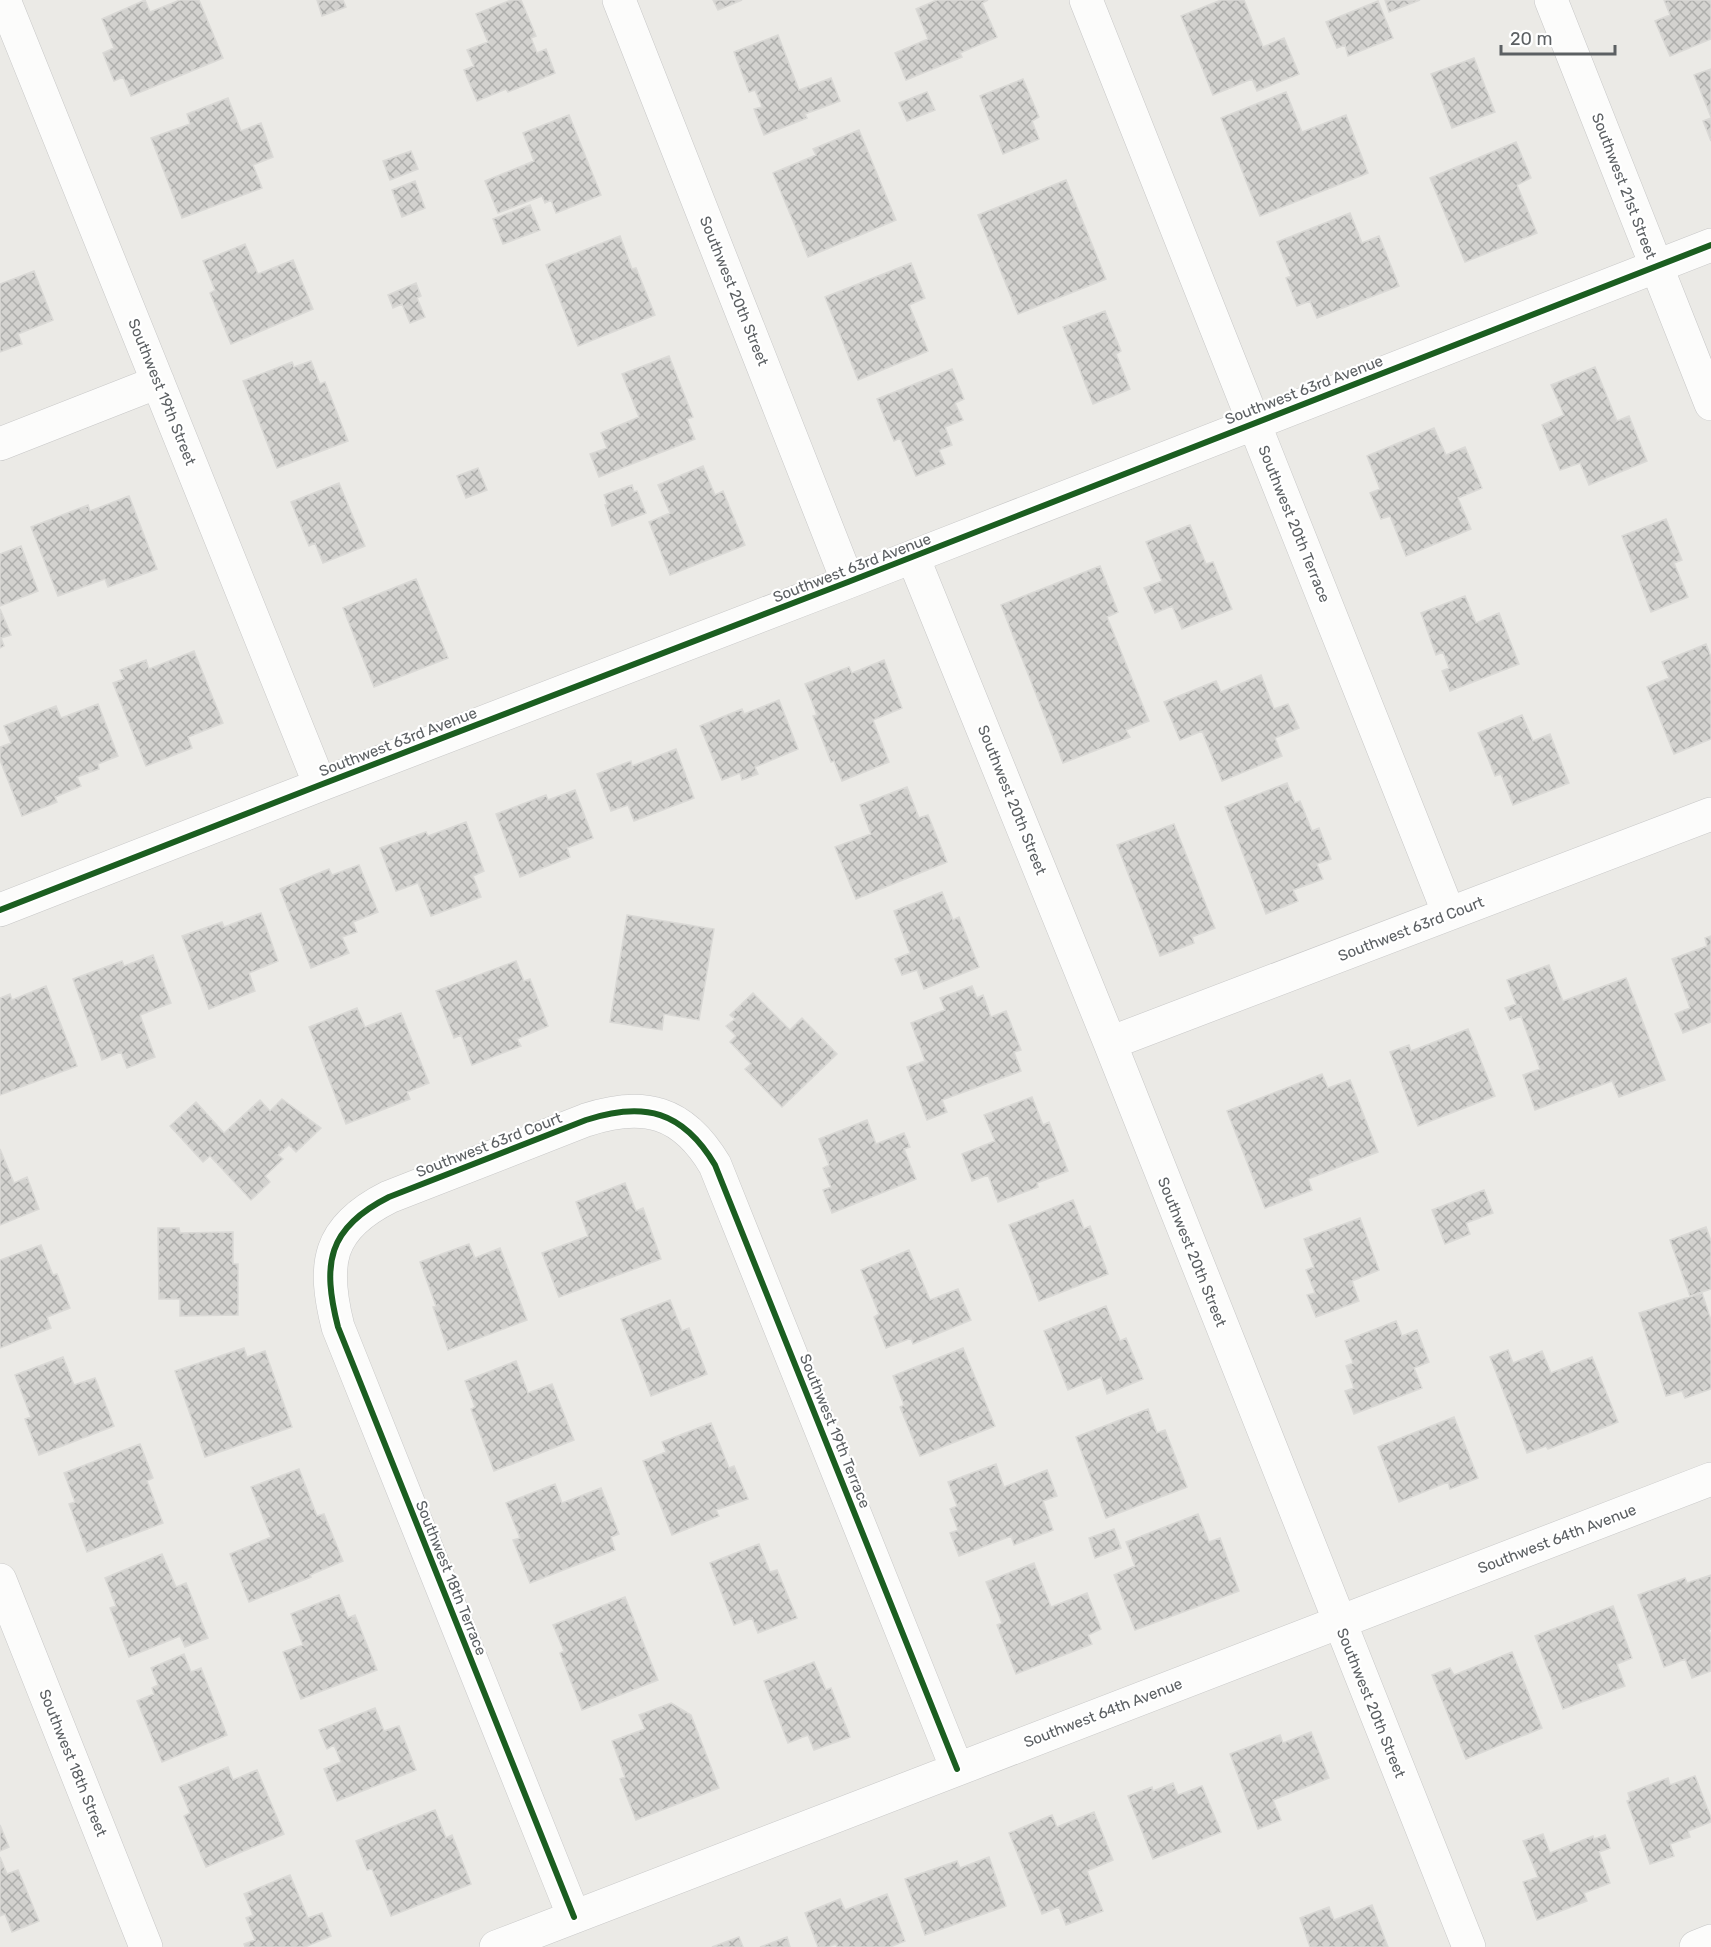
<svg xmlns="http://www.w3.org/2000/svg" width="1711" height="1947" viewBox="0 0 1711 1947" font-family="Rubik,sans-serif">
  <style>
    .building { fill: url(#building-cross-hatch); stroke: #dad9d6; stroke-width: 1.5 }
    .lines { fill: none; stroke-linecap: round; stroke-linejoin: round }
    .street-casing { stroke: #c7c7c7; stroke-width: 34 }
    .street { stroke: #fcfcfb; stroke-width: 33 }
    .cycleway-casing { stroke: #fff; stroke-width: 10 }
    .cycleway { stroke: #1b5e20; stroke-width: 6 }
    .labels { text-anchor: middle; stroke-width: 4.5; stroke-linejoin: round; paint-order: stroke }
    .street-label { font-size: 15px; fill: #5c6063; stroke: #fff }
  </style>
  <defs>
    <pattern id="building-cross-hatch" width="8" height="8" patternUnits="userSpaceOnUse" patternTransform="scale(1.5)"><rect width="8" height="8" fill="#d3d2cf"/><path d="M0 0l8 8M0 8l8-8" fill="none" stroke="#aeaeac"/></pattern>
  </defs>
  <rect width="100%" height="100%" fill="#ebeae6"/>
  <path class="building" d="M145,0l5,12 30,-12h19l24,58 -92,38 -8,-19 -9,4 -11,-28 11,-5 -12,-29z
    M317,0h26l3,7 -24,9z
    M511,0h10l15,36 -5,2 6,15 9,-4 9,24 -47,19 -2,-3 -29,12 -13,-31 10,-4 -7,-16 21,-8 -12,-28z
    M713,0h29l-24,10z
    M937,0h51l-6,3 15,34 -37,16 2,4 -56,23 -11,-27 33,-14 -12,-30z
    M1221,0h23l19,47 21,-9 15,36 -42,17 -5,-12 -39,16 -32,-79z
    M1385,0h35l-31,12z
    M1664,0h47v39l-41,17 -15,-35 15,-6z
    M1378,1l15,37 -45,18 -3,-11 -8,3 -11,-26z
    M778,35l21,55 32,-12 9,23 -35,13 2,4 -43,17 -10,-26 8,-2 -7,-17 -6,2 -15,-40z
    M1474,58l21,54 -43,16 -21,-54z
    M1711,69v48l-17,-42z
    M1023,79l16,38 -7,4 7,18 -36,15 -23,-58z
    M927,92l8,18 -28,11 -8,-18z
    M1286,92l16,40 44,-17 22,58 -108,43 -39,-98z
    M228,98l13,33 20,-8 12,34 -20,8 9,23 -80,30 -31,-80 39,-14 -3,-10z
    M569,115l32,80 -45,18 -5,-13 -6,3 -3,-7 -44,17 -13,-32 49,-20 -11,-28z
    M1711,118v23l-8,-20z
    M859,130l37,90 -88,37 -35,-84 43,-18 -3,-6z
    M1516,142l15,36 -14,7 20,48 -72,29 -35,-84z
    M411,151l7,18 -28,11 -7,-19z
    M1066,180l40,99 -88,35 -40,-99z
    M415,181l10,27 -23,9 -10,-27z
    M530,205l10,25 -37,14 -10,-25z
    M1350,213l12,30 17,-7 20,50 -82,32 -7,-17 -13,5 -11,-28 5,-2 -14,-34z
    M620,236l12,33 4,-1 19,47 -77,31 -32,-81z
    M245,244l13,30 35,-14 20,49 -82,35 -21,-51 5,-3 -12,-29z
    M911,263l14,35 -16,7 19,46 -70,29 -33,-83z
    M34,271l19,49 -35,14 4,10 -22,8v-68z
    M416,283l5,13 -4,2 8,19 -15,6 -8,-19 -9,4 -5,-13z
    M1105,311l16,40 -5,3 14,35 -37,15 -30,-77z
    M669,356l24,61 -6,2 8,20 -96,38 -9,-23 17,-6 -6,-15 38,-16 -17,-43z
    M311,361l9,23 5,-2 23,59 -71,27 -34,-87 49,-19 2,5z
    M1595,367l22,54 12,-5 18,45 -58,24 -9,-22 -20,7 -18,-45 22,-10 -13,-30z
    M952,369l12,30 -9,4 8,17 -18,7 7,18 -13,5 6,14 -29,12 -16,-38 -6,3 -17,-42z
    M1434,428l12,27 19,-8 17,41 -24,10 13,31 -65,27 -16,-40 -9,3 -11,-26 10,-4 -13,-33z
    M703,466l12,29 8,-4 22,54 -75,30 -21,-53 21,-9 -12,-28z
    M478,468l9,22 -21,8 -9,-22z
    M339,483l26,63 -42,17 -8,-20 -6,3 -18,-44z
    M632,485l2,7 3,-1 9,22 -34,13 -7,-21 2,-1 -3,-9z
    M129,496l28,73 -49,18 -3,-8 -47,17 -27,-69 57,-22 2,6z
    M1666,519l16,41 -8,3 14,34 -37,15 -29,-76z
    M1190,525l16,39 7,-2 19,47 -50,20 -10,-23 -17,7 -11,-25 18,-7 -16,-39z
    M21,546l17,45 -38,15v-52z
    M1100,566l18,46 -11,5 42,104 -23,9 4,7 -67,26 -62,-158z
    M416,579l32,79 -74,29 -31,-79z
    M1465,596l11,27 23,-10 20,51 -69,27 -8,-20 7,-3 -6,-16 -7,3 -15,-42z
    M0,609l11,26 -10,3 3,8 -4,2z
    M1706,644l5,13v82l-37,15 -27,-67 22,-9 -7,-16z
    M194,651l29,72 -35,14 4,11 -46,18 -33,-83 11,-4 -4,-9 26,-10 3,9z
    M884,660l18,48 -29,12 16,42 -47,19 -8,-20 -3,1 -18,-46 4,-1 -12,-31 44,-17 3,6z
    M1261,675l13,34 14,-5 11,24 -24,10 7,18 -60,25 -20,-50 -22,9 -16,-38 52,-21 5,11z
    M779,700l19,49 -43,18 3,7 -16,6 -2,-7 -18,7 -22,-54 42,-17 2,5z
    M98,704l20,52 -20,8 1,5 -22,8 4,9 -26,11 2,5 -35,14 -22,-56v-13l11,-4 -7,-17 52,-20 5,12z
    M1522,715l11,26 17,-7 19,49 -56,22 -12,-31 -6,2 -17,-43z
    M676,749l18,49 -60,23 -6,-16 -17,6 -14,-37 34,-13 1,5z
    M1287,783l8,20 5,-2 12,30 7,-3 12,31 -14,5 6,15 -30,11 5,11 -32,13 -41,-107z
    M907,787l12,31 9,-3 19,47 -91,37 -21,-52 36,-13 -11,-29z
    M575,790l18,48 -26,10 3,9 -50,20 -24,-63 50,-19 2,5z
    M466,822l18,49 -11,5 8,21 -50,19 -13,-33 -22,8 -16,-43 46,-16 2,4z
    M1174,824l41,104 -23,9 2,6 -34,13 -43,-111z
    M359,865l19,47 -25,10 4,10 -15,5 7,16 -38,15 -31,-79 49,-20 3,6z
    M942,892l11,28 6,-3 20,50 -55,22 -7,-19 -15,5 -7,-16 15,-6 -16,-42z
    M261,913l17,48 -29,12 6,18 -46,18 -27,-73 40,-14 2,5z
    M627,915l87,14 -15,91 -35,-6 -2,16 -52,-8z
    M1711,936v86l-28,11 -8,-19 15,-6 -18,-49 35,-13 -2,-8z
    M153,955l18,48 -31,12 15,42 -28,11 -6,-16 -19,8 -29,-81 49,-18 2,5z
    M516,961l8,20 6,-2 18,47 -31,13 4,7 -49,19 -11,-30 -7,3 -18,-47z
    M1549,965l14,36 63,-23 39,102 -46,17 -7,-16 -77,29 -12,-35 17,-6 -19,-53 -11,4 -5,-12 11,-4 -9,-24z
    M46,986l31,80 -77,29v-97l10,-4 2,6z
    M972,986l5,12 6,-3 8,22 15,-6 15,39 -7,2 7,19 -79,29 5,12 -20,8 -20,-53 18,-6 -14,-38 34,-13 -5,-12z
    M753,993l37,37 12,-12 35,36 -55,53 -37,-38 6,-5 -21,-22 6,-6 -10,-10 9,-7 -5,-4z
    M357,1008l8,19 36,-14 28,70 -22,9 3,7 -64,25 -37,-97z
    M1468,1029l27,67 -77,30 -28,-74 19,-7 2,6z
    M1322,1074l6,14 22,-8 28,72 -70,27 4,11 -47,18 -38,-97z
    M1032,1097l11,28 6,-3 19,49 -31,12 1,4 -40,15 -10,-27 -16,6 -10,-27 33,-13 -11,-26z
    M282,1099l39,29 -25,24 -7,-7 -11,10 5,4 -18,17 5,6 -19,18 -41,-44 -7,6 -33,-36 26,-24 28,31 36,-33 10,11z
    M867,1120l9,24 28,-11 6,14 -6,2 12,30 -84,34 -9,-23 8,-3 -8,-19 6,-3 -10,-26z
    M0,1149l14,34 13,-6 12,32 -39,16z
    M625,1183l11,28 7,-3 18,51 -102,38 -17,-44 46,-17 -12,-34z
    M1484,1190l9,23 -27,10 4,11 -25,10 -13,-34z
    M1073,1200l11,29 6,-3 18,48 -69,27 -30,-76z
    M1360,1218l19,52 -27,11 7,20 -43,16 -9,-22 8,-2 -9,-23 8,-3 -10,-28z
    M1706,1227l5,14v48l-21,7 -20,-56z
    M158,1228h21l1,5 53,-1v32h5v51l-58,1v-17h-21z
    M469,1244l6,14 25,-10 27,72 -79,30 -15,-43 3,-1 -16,-44z
    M41,1245l12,30 4,-1 13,34 -23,9 4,11 -51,20v-88z
    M909,1250l21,50 28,-11 13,31 -58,24 -2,-6 -25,10 -12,-31 5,-3 -18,-44z
    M1702,1293l9,27v69l-26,9 -3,-7 -16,5 -27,-83z
    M670,1300l12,31 7,-3 18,46 -56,22 -30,-77z
    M1106,1306l14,35 6,-3 17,41 -36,15 -6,-17 -33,13 -24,-59z
    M1396,1321l6,15 15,-6 12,32 -15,6 8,20 -68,26 -9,-23 9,-3 -8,-22 7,-3 -8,-22z
    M244,1348l3,9 18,-6 27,76 -87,30 -30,-86z
    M963,1348l32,78 -75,30 -20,-49 4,-2 -11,-29z
    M1508,1350l5,13 29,-12 9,22 41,-16 26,65 -70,27 -2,-3 -19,7 -37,-96z
    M63,1357l11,28 21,-7 19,48 -75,29 -14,-36 6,-2 -16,-42z
    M516,1361l12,32 24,-9 22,56 -80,31 -23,-62 4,-2 -10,-26z
    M1148,1409l9,24 8,-3 22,57 -81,31 -30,-81z
    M1454,1417l24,61 -28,11 -2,-7 -49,20 -21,-55z
    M711,1423l18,45 5,-2 14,33 -32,11 3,6 -47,19 -29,-74 23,-9 -4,-10z
    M140,1444l13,34 -6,3 16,42 -76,29 -18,-48 6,-2 -11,-29z
    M996,1464l8,23 43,-17 10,26 -14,5 10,29 -39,15 -3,-9 -52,20 -9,-23 8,-3 -8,-21 7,-3 -9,-24z
    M299,1469l18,47 7,-2 19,47 -33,14 1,2 -62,25 -19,-48 41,-17 -20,-50z
    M555,1484l7,19 39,-15 18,46 -8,3 4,13 -85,33 -17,-43 7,-2 -14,-35z
    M1198,1514l11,28 11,-4 19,53 -104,39 -21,-55 21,-9 -9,-24z
    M1114,1529l7,19 -26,10 -6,-20z
    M759,1544l11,28 7,-2 20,48 -39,15 -6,-15 -18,7 -24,-62z
    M162,1554l14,33 10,-4 22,55 -23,9 -5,-11 -51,21 -19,-49 6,-2 -11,-28z
    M1034,1563l17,44 36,-14 14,36 -13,6 4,9 -76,30 -19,-49 5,-2 -16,-41z
    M1711,1575v54l-2,1 2,5v36l-19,7 -7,-19 -21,8 -26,-72 47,-17 2,5z
    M339,1595l9,23 7,-3 22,55 -76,29 -18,-47 20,-7 -12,-31z
    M625,1597l33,83 -76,30 -22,-57 4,-2 -11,-26z
    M1613,1606l19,52 -15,6 8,22 -62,23 -28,-73z
    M1512,1652l30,76 -76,31 -34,-84 18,-7 4,7z
    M184,1654l7,18 10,-4 26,67 -65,27 -25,-61 17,-7 -2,-6 6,-3 -7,-17z
    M814,1662l12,28 5,-2 19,49 -36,13 -6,-15 -20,8 -24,-62z
    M671,1703l20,12 28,73 -83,32 -16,-41 5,-2 -13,-36 33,-12 -6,-14z
    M375,1708l9,23 15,-5 17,44 -79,31 -13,-32 17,-7 -7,-17 -7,4 -8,-19z
    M1311,1732l18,46 -56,22 8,20 -23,9 -28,-75 50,-19 3,8z
    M228,1767l5,13 24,-10 27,64 -78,33 -22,-51 6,-3 -11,-26z
    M1695,1776l16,42v4l-23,9 2,6 -20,7 4,12 -24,8 -23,-63 3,-1 -2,-7 40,-15 2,7z
    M1173,1783l5,12 24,-9 19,46 -68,27 -25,-63 24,-9 1,4z
    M435,1810l11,28 6,-3 19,49 -80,32 -19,-47 -5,1 -11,-29z
    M1094,1812l19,48 -26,11 16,40 -37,14 -7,-18 -17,7 -33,-81 43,-18 5,12z
    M0,1825l9,22 -9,4z
    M1543,1834l7,19 43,-17 1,3 11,-4 5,13 -11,4 11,31 -26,10 3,8 -50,19 -14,-38 15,-5 -15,-36z
    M0,1857l7,17 11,-4 21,51 -27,11 -7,-18 -5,2z
    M989,1857l17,49 -81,29 -20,-56 52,-18 3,7z
    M290,1875l18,43 14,-5 9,23 -26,11h-60l-1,-3 11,-4 -9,-22 7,-3 -9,-21z
    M887,1894l18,47 -15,6h-53l-1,-3 -8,3h-10l-13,-34 35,-14 5,11z
    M1372,1905l16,42h-78l-10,-29 29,-11 5,13z
    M739,1937l4,10h-31z
    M787,1937l3,10h-30z"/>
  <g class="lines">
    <g class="street-casing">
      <path id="street" d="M4,0l316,785
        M619,0l229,582
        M1086,0l363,914
        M1551,0l160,404
        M0,444l158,-62
        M913,557l197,486 359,904
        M0,910l320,-125 528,-203 863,-337
        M1110,1043l601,-229
        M0,1580l146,367
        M574,1917l-236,-590c-16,-63 -11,-99 51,-130l197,-77c58,-19 97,-9 129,45l242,604
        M496,1947l1215,-468
        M1696,1947l15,-6"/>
    </g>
    <use href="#street" class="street"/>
    <g class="cycleway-casing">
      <path id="cycleway" d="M0,910l320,-125 528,-203 863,-337
        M574,1917l-236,-590c-16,-63 -11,-99 51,-130l197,-77c58,-19 97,-9 129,45l242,604"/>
    </g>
    <use href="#cycleway" class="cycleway"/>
  </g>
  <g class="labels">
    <g class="street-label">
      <text transform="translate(1624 186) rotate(69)" y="5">Southwest 21st Street</text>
      <text transform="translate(734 291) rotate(68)" y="5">Southwest 20th Street</text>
      <text transform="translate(1304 390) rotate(-21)" y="5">Southwest 63rd Avenue</text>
      <text transform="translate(162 392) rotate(68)" y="5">Southwest 19th Street</text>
      <text transform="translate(1294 524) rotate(68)" y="5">Southwest 20th Terrace</text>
      <text transform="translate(852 568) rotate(-21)" y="5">Southwest 63rd Avenue</text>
      <text transform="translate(398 742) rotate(-21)" y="5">Southwest 63rd Avenue</text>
      <text transform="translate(1012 800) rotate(68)" y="5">Southwest 20th Street</text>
      <text transform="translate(1411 929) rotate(-21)" y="5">Southwest 63rd Court</text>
      <text transform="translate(489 1145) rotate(-21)" y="5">Southwest 63rd Court</text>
      <text transform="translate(1192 1252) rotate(68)" y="5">Southwest 20th Street</text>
      <text transform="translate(835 1431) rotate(68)" y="5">Southwest 19th Terrace</text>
      <text transform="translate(1557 1539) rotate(-21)" y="5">Southwest 64th Avenue</text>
      <text transform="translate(451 1578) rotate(68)" y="5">Southwest 18th Terrace</text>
      <text transform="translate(1371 1703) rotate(68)" y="5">Southwest 20th Street</text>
      <text transform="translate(1103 1713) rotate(-21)" y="5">Southwest 64th Avenue</text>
      <text transform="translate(73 1763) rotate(68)" y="5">Southwest 18th Street</text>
    </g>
  </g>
  <path d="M1501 45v9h114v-9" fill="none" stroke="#5c6063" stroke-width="3"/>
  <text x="1510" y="45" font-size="18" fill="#5c6063" stroke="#ffffff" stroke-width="4.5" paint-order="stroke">20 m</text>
</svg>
